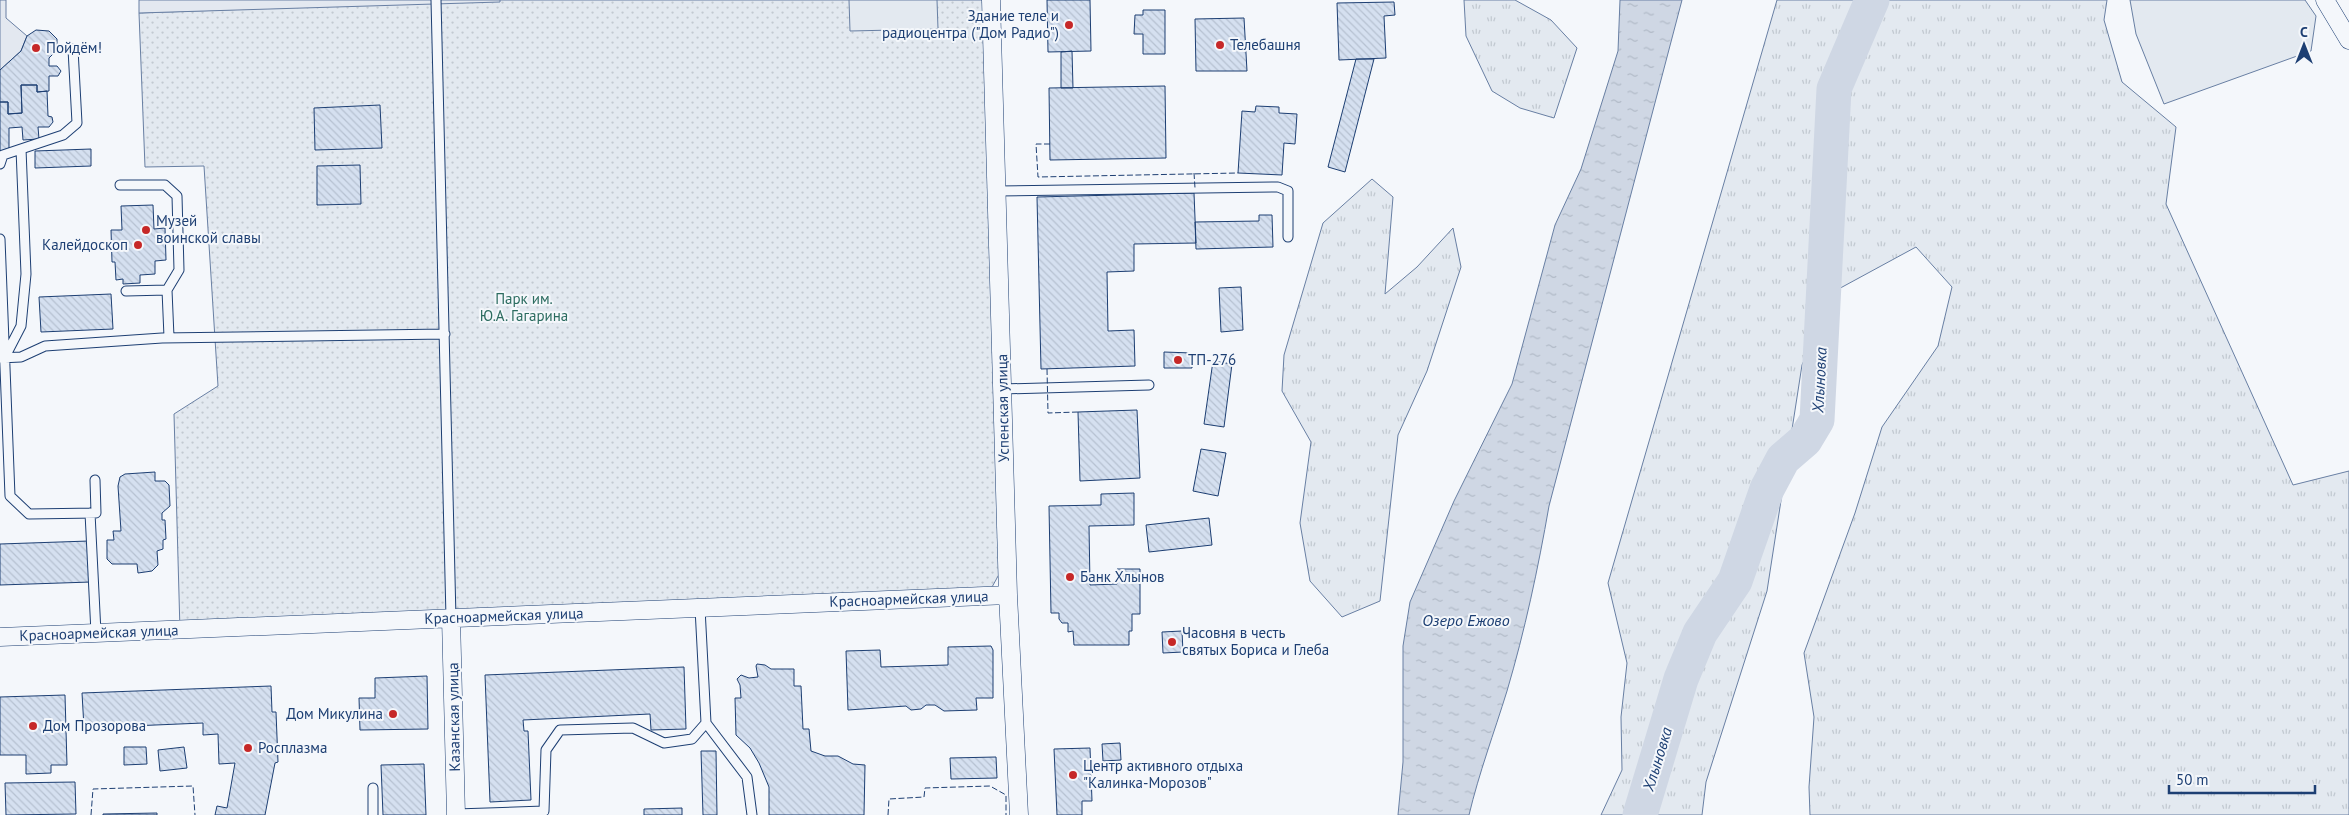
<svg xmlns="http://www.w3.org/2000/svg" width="2349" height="815" viewBox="0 0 2349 815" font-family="'PT Sans',sans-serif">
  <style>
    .grass { fill: url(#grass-tufts); stroke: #687fa3 }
    .park { fill: url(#park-dots); stroke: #687fa3 }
    .garden { fill: #e3e9f0; stroke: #687fa3 }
    .parking { fill: #e3e8f0; stroke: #687fa3 }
    .water { fill: url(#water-ripples); stroke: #687fa3 }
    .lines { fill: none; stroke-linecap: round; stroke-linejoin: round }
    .river { stroke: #cfd7e4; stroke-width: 35 }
    .building { fill: url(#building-back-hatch); stroke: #1d3f73 }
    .service-casing { stroke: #1d3f73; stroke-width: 11 }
    .minor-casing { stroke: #1d3f73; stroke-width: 19 }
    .service { stroke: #f4f7fb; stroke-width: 9 }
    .minor { stroke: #f4f7fb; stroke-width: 18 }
    .fence { stroke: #1d3f73; stroke-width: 1; stroke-dasharray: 6 2.5; stroke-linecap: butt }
    .poi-dot { fill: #c62828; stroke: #f4f7fb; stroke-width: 2 }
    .labels { text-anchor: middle; stroke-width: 4; stroke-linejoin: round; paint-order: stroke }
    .poi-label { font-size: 15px; fill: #1d3f73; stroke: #f4f7fb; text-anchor: start }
    .park-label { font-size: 15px; fill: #2c6c60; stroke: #f4f7fb }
    .street-label { font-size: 15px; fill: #1d3f73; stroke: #f4f7fb }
    .water-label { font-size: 16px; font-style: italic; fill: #1d3f73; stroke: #f4f7fb }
  </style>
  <defs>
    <pattern id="grass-tufts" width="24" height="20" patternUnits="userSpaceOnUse" patternTransform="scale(1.25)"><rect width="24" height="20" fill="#e3e9f0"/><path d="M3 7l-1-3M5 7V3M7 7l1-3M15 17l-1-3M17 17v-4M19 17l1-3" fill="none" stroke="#c2c9d1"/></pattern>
    <pattern id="park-dots" width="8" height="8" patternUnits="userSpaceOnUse" patternTransform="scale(1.25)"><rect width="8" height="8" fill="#e3e9f0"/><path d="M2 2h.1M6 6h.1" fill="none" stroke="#c2c9d1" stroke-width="1.8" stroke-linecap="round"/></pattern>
    <pattern id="water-ripples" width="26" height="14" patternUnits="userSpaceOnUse" patternTransform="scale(1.25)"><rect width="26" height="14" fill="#cfd7e4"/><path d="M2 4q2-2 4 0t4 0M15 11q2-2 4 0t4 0" fill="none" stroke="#b1bac7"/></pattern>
    <pattern id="building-back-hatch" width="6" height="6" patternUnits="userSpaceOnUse" patternTransform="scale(1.25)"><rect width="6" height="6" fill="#d5e0f0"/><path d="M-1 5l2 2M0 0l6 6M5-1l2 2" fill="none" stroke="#b6c1d1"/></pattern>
  </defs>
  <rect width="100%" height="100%" fill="#f4f7fb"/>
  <path class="grass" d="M1464,0h51l36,20 26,28 -23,70 -34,-10 -28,-17 -26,-55z
    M1777,0h330l-3,20 18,62 54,45 -10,77 127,281 56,-14v344h-539l-1,-28 5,-70 -10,-64 51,-140 27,-86 56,-81 14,-59 -36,-40 -83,45 -31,73 -35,226 -61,191 -4,33h-101l21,-45 -1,-53 6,-54 -19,-80z
    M1372,179l21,18 -8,97 32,-27 36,-39 8,39 -34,104 -29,64 -18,166 -38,16 -32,-36 -10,-58 11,-81 -29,-51 2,-36 39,-132z"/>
  <path class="park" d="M500,0h483l19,569 -10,18 -15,6 -797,38 -6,-217 44,-28 -14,-220 -59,1 -6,-154z"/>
  <path class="garden" d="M849,0h88l1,29 -88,2z
    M2130,0h175l11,16 -5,35 -147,53 -28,-70z"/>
  <path class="parking" d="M0,0h6v18l21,18 -6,15 -21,19z
    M139,0h361v2l-361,11z"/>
  <path class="water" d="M1620,0h62l-133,506c-11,63 -24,124 -42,185 -13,42 -28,82 -38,124h-71l5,-53v-116l7,-44 44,-101 58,-117 43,-159 26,-56 37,-118z"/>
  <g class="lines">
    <path class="river" d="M1640,815l41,-136 19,-46 35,-52 32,-92 16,-30 22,-19 12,-20 17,-331 38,-89"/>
  </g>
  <path class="building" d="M1047,0h43l1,51 -43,1z
    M1394,2l1,13 -11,1 2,42 -47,2 -2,-57z
    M1143,10h22v44h-22v-20h-9l1,-19h8z
    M1244,18l3,53h-51l-1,-52z
    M36,30l13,1 8,8v11l-8,8v8h8l4,5 -3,5h-9v15l-12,1v-7h-16l1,28 -14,1v-12h-8v-32l21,-19 6,-15z
    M1072,51l1,37h-12v-36z
    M1356,59h18l-29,113 -17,-5z
    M21,85h16v7l10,-1 1,25 4,1 1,5 -4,5h-11l1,12 -16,1 -1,-13 -13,1v23h-9v-49h8v12l14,-1z
    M1165,86l1,72 -116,2 -1,-72z
    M380,105l2,43 -67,2 -1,-42z
    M1256,106l23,1v6l18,1 -2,30 -11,-1 -2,32 -44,-2 4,-62 13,1z
    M91,149v17l-56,2v-17z
    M360,165l1,39 -44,1v-39z
    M1194,193l2,50 -62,1v27l-27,1 1,59 26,-1 1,36 -94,3 -4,-172z
    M153,205l1,24 11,-1 1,32 -11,1v13l-15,1v8l-17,1v-5l-7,1 -1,-18h-3l-1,-32h11l-1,-24z
    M1259,215h13l1,32 -77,2 -1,-27 64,-1z
    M1241,287l2,43 -22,2 -2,-44z
    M111,294l2,35 -72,3 -2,-35z
    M1164,352l28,1v15h-28z
    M1213,361l19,3 -8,63 -20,-3z
    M1137,410l3,68 -60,3 -2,-69z
    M1201,449l25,4 -8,43 -25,-5z
    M155,472v9h10l4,4 1,21 -8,7v7h3l1,19 -3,1v9l-6,2 1,14 -6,6 -14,2 -1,-9h-25l-5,-5v-19h7l-1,-9h8l-3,-45 2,-9 5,-3z
    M1134,493v32l-45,1 1,59 27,-1v-15h23v45h-8v17h-3v14h-55l-1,-14 -5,1v-9h-6l-3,-4v-6h-8l-2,-107 52,-1v-11z
    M1209,518l3,27 -63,7 -3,-27z
    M89,541l2,41 -91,3v-41z
    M1182,631l1,21 -20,1 -1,-21z
    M991,646l2,4v48h-17l1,12 -33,1 -9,-6h-9l-5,4 -10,1 -5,-4 -58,4 -2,-59 34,-1 1,17 67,-2v-18z
    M757,664l8,1 6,4h23v17h7l2,43h6l2,22 14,5h13l15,8 12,1 -1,50h-95v-28l-10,-24 -9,-15 -14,-13 -1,-37h6l-1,-13 -3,-6 4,-4 8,3 9,-1 -2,-11z
    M684,667l2,62 -35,1 -1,-16 -127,6 1,11h4l3,69 -41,2 -5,-127z
    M427,676l1,53 -68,1 -1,-32h16v-20z
    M271,686l1,26h4l2,50 -3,1 -10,52h-50l2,-9 10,2 8,-45 -16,1 -1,-30 -15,1v-12l-119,5 -2,-35z
    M65,695l2,70h-16v8l-25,1v-19h-26v-58z
    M1120,743l1,17 -18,1 -1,-17z
    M124,747h22l1,17 -23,1z
    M184,747l3,21 -27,3 -2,-21z
    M1090,748l2,53h-10v14h-25l-3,-66z
    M701,751h15l1,64h-14z
    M996,757l1,21 -46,1 -1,-21z
    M424,764l2,51h-43l-2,-50z
    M75,782l1,32 -70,1 -1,-32z
    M682,808v7h-38v-6z
    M157,813v2h-54v-1z"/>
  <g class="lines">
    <g class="service-casing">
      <path id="service" d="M436,0l15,618
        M0,164l3,-9 60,-20 14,-12 -4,-74
        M120,185h45l12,11 2,74 -12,20 -41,1
        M997,191l281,-4 10,4v46
        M0,239l10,257 19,18 67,-1 -1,-33
        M167,290l2,47
        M6,355l15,-29 5,-52 -5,-125
        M0,358l21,-1 24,-11 117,-8 283,-4
        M1003,389l146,-4
        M90,513l6,120
        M706,723l41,54 5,38
        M373,788v27
        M456,814l88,-3 2,-61 14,-20 73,-2 31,15 28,-4 14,-16 -6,-115"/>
    </g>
    <g class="minor-casing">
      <path id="minor" d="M991,0l17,595 11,220
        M2325,0l24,40
        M451,618l5,197
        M0,637l1008,-42"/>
    </g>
    <use href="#service" class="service"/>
    <use href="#minor" class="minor"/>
    <path class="fence" d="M1050,144h-14l2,33 200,-4
      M1194,173l1,15
      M1047,369l1,44 30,-1
      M91,815l2,-26 100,-3 2,29
      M888,815l1,-16 35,-2 1,-9 65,-2 16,9v20"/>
  </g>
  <g class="poi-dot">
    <circle cx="1069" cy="25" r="5"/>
    <circle cx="1220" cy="45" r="5"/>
    <circle cx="36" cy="48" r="5"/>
    <circle cx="146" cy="230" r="5"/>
    <circle cx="138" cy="245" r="5"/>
    <circle cx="1178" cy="360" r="5"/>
    <circle cx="1070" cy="577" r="5"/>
    <circle cx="1172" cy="642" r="5"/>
    <circle cx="393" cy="714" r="5"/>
    <circle cx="33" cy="726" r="5"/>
    <circle cx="248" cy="748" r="5"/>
    <circle cx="1073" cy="775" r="5"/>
  </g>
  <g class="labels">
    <g class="poi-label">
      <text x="1059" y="21" text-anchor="end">Здание теле и<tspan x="1059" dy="17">радиоцентра ("Дом Радио")</tspan></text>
      <text x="1230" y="50">Телебашня</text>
      <text x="46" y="53">Пойдём!</text>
      <text x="156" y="226">Музей<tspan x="156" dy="17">воинской славы</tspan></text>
      <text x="128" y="250" text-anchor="end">Калейдоскоп</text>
      <text x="1188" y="365">ТП-276</text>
      <text x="1080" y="582">Банк Хлынов</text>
      <text x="1182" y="638">Часовня в честь<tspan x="1182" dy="17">святых Бориса и Глеба</tspan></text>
      <text x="383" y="719" text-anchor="end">Дом Микулина</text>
      <text x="43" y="731">Дом Прозорова</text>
      <text x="258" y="753">Росплазма</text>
      <text x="1083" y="771">Центр активного отдыха<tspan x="1083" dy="17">"Калинка-Морозов"</tspan></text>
    </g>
    <g class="park-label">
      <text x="524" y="304">Парк им.<tspan x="524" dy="17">Ю.А. Гагарина</tspan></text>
    </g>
    <g class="street-label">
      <text transform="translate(1003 408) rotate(-91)" y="5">Успенская улица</text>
      <text transform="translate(909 599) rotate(-2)" y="5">Красноармейская улица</text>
      <text transform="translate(504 616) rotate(-2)" y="5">Красноармейская улица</text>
      <text transform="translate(99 633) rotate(-2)" y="5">Красноармейская улица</text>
      <text transform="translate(454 717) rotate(-91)" y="5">Казанская улица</text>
    </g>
    <g class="water-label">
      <text transform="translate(1819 380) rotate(-87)" y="6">Хлыновка</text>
      <text x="1466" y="626">Озеро Ежово</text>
      <text transform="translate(1657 759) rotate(-73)" y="6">Хлыновка</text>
    </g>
  </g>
  <g transform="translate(2304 45)" stroke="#f4f7fb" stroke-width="4" paint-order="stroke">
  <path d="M0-4L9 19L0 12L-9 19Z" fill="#1d3f73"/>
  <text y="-8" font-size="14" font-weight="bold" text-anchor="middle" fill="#1d3f73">С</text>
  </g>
  <path d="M2169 785v8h146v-8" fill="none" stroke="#1d3f73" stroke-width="2.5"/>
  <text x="2176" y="785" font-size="15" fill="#1d3f73" stroke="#f4f7fb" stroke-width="4" paint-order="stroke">50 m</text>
</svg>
